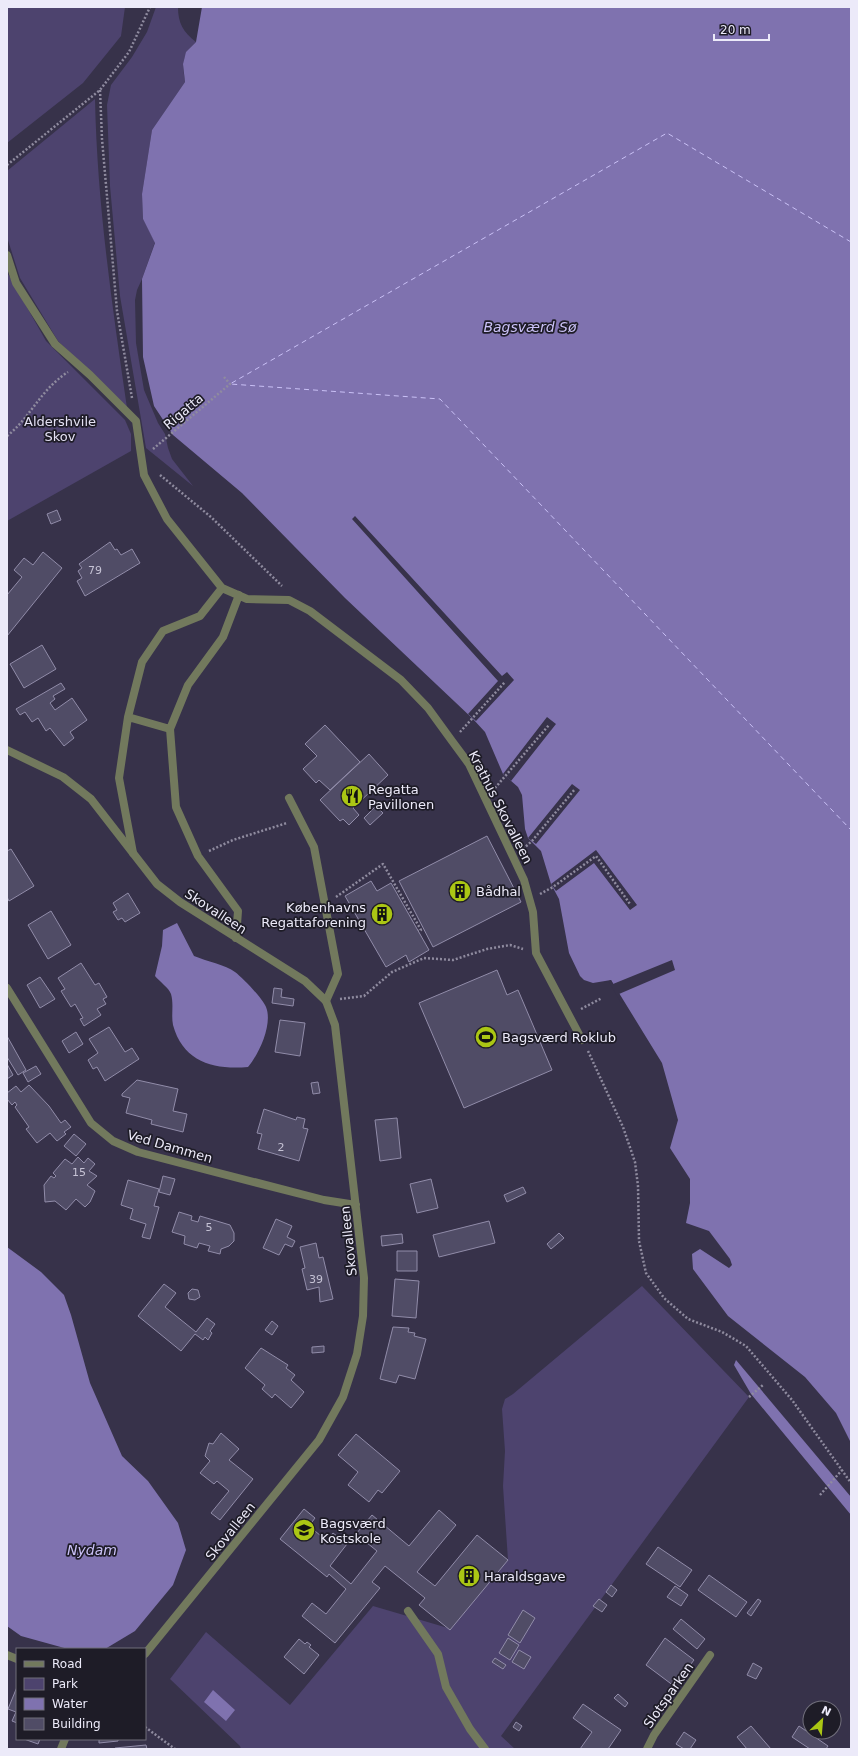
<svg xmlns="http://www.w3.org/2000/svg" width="858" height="1756" viewBox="0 0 858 1756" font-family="'DejaVu Sans',sans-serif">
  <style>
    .green { fill: #4d436e }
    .water { fill: #7f72af }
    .pier { fill: #37324a }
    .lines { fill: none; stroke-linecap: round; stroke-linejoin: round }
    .ferry { stroke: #cac1f6; stroke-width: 1; stroke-dasharray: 5 4; stroke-linecap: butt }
    .building { fill: #504c66; stroke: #918ca9 }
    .path { stroke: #8f8b9f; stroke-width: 2.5; stroke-dasharray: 2 2; stroke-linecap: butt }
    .service { stroke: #72795d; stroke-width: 8 }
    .minor { stroke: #72795d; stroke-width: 8 }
    .labels { text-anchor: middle; stroke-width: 3.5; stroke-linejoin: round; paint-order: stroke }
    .number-label { font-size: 11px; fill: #c5c2d4 }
    .street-label { font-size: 13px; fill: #eceaf9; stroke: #1e1c27 }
    .park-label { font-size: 13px; fill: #e4e1f4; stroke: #1e1c27 }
    .poi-label { font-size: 13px; fill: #eceaf9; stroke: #1e1c27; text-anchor: start }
    .water-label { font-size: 14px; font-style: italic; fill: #cac1f6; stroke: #1e1c27 }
  </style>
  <rect width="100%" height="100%" fill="#37324a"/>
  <path class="green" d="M7,7h118l-4,29 -38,47 -76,60z
    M156,7h22c0,16 5,25 18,35 -14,14 -14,20 -11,40l-33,48 -10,64 1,25 12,23 -13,37 -5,11 -2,10 1,43 8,47 14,33 7,11 3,14 4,11 21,27 -47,-38 -26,-152 -10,-110 -3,-81 4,-20 21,-28 15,-25z
    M95,99c2,103 17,206 32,309l-69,-67 -38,-63 -13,-41v-66z
    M7,272l39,69 79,79 6,14v17l-124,70z
    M642,1286l107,111 -248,339 14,13h-274l-1,-3 -70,-67 36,-47 84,73 83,-99 75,22 60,-68 -5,-74 2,-35 -3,-42 3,-10 8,-5z"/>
  <path class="water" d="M202,7h649v1436l-15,-30 -31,-36 -77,-61 -35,-47 -1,-15 8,-5 29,19 3,-3 -2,-6 -21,-28 -23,-8 4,-20v-24l-20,-31 8,-28 -16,-57 -51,-83 -18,3 -9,-3 -4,-4 -11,-23 -10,-54 -8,-15 -10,-33 -13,-13 -3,-9 -3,-34 -4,-8 -15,-13 -18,-42 -12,-13 -128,-121 -103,-105 -69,-58 -19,-29 -11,-49 -1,-78 13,-36 -12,-24 -1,-25 10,-64 33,-48 -2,-18 3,-12 10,-10z
    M177,923l17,33c12,5 32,9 41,16 8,6 27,26 31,35 7,17 -7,47 -18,60 -34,3 -65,-5 -75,-42 -2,-10 1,-21 -2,-31 -2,-6 -12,-13 -16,-18l7,-30 1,-16z
    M7,1247l34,25 23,23 7,20 19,68 32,73 26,25 30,42 8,27 -13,35 -38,46 -30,18h-37l-47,-13 -14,-10z
    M736,1360l115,137v18l-100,-121 -17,-29z
    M213,1690l22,20 -9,11 -22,-19z"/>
  <path class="pier" d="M355,516l147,160 5,-4 7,8 -38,41 -8,-7 30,-33 -146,-162z
    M547,717l9,7 -45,57 -8,-7z
    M572,784l8,6 -44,54 -8,-6z
    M596,850l41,55 -7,5 -36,-47 -38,28 -5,-7z
    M672,960l3,10 -56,24 4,8 -2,1 -12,-21 -5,1 7,-3 2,4z"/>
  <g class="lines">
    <path class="ferry" d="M851,242l-184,-109 -437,251 210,15 411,431"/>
  </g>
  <path class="building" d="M57,510l4,10 -10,4 -4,-10z
    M110,542l5,8 2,-1 4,6 11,-6 8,14 -55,33 -8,-15 5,-3 -4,-7 4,-3 -3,-4z
    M43,552l19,16 -55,68v-41l15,-18 -8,-7 10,-12 9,7z
    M42,645l14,24 -32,19 -14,-24z
    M61,683l4,6 -12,7 2,3 -5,4 5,7 17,-12 15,22 -17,12 4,6 -10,8 -14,-18 -4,3 -8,-13 -6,4 -7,-10 -5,3 -4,-6z
    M325,725l35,37 -30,28 -11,-10 -3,3 -13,-14 14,-13 -12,-12z
    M369,754l19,21 -35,33 6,7 -10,10 -6,-6 -3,2 -20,-21z
    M376,806l7,7 -13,12 -6,-7z
    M487,836l34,66 -88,45 -34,-66z
    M11,849l23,37 -25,15 -2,-4v-46z
    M371,881l6,10 14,-8 38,67 -20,12 -3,-7 -20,12 -41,-71z
    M128,893l12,20 -15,9 -3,-4 -4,2 -5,-8 4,-2 -4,-7z
    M51,911l20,34 -23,14 -20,-34z
    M81,963l14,22 4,-2 8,14 -4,2 3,5 -9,5 4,6 -17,11 -4,-7 3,-1 -8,-14 -4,3 -10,-16 4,-2 -7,-11z
    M497,970l10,25 11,-5 34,80 -88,38 -45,-105z
    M40,977l15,22 -15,9 -13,-23z
    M274,988l8,1 -1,8 13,2 -1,7 -21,-3z
    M280,1020l25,3 -5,33 -25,-4z
    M109,1027l16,25 7,-4 7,11 -34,22 -8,-14 -4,2 -5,-9 10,-7 -9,-14z
    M76,1032l7,12 -14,9 -7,-12z
    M7,1036l19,34 -8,5 -11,-18z
    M7,1064l6,11 -6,4z
    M36,1066l5,8 -13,8 -5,-9z
    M137,1080l41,9 -5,22 14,3 -4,18 -32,-8 1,-4 -26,-7 4,-15 -8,-2v-2z
    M318,1082l2,11 -7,1 -2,-11z
    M29,1085l20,21 12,17 4,-3 6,7 -7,5 2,2 -9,7 -7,-8 -13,10 -11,-14 3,-2 -14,-20 2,-2 -2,-3 -3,3 -5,-6v-6l9,-7 5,6z
    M264,1109l32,11 1,-3 8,2 -2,9 5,1 -9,32 -41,-12 4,-15 -5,-1z
    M397,1118l4,40 -21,3 -5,-41z
    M74,1134l12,10 -10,12 -12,-10z
    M78,1157l6,6 4,-5 7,6 -6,7 8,5 -10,9 8,6 -5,11 -5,5 -9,-8 -10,11 -11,-9 -10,1 -1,-17 7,-9 3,2 2,-2 -3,-3 12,-14 7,5z
    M163,1176l12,3 -5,16 -11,-3z
    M431,1179l7,29 -21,5 -7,-29z
    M128,1180l31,9 -5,17 5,1 -9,32 -8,-2 4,-13 -16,-5 3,-10 -12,-4z
    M523,1187l3,6 -19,9 -3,-7z
    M179,1212l13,4 -1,4 7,2 2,-6 30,9 4,8v8l-5,5 -8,3 -1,5 -12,-3 2,-5 -11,-3 -2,5 -13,-4 1,-8 -13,-4z
    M276,1219l16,7 -5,11 8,4 -3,6 -7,-3 -6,11 -16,-7z
    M489,1221l6,22 -56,14 -6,-22z
    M559,1233l5,5 -13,11 -4,-5z
    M402,1234l1,9 -21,3 -1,-10z
    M316,1243l3,15 4,-1 10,42 -13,3 -1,-15 -12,3 -5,-21 3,-1 -5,-21z
    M397,1251h20v20h-20z
    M395,1279l24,2 -3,37 -24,-2z
    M164,1284l12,9 -11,14 31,25 11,-14 8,6 -5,7 2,2 -4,7 -3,-3 -2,3 -8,-6 -14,17 -43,-35z
    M192,1289l6,1 2,7 -5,3 -6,-1 -1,-6z
    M272,1321l6,5 -6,9 -7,-5z
    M393,1327l16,1 -1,4 7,1 -1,3 12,3 -11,40 -16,-4 -3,8 -16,-4z
    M324,1346v6l-12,1v-6z
    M261,1348l27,17 -2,3 9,7 -4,5 13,12 -13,16 -16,-14 -3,4 -10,-9 3,-4 -20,-17z
    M221,1433l18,16 -10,11 24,19 -33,41 -9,-7 18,-22 -12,-10 -3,3 -14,-11 10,-12 -5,-5 4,-13 4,1z
    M356,1434l44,37 -18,22 -4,-3 -9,12 -21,-17 10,-13 -20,-17z
    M304,1509l11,9 -6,8 18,15 6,-8 14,11 -17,22 21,18 26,-33 -21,-17 16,-19 37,31 30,-36 17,15 -39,47 18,14 42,-51 31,25 -58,70 -31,-25 6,-7 -40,-32 -13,16 8,6 -45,55 -33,-27 10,-13 14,11 20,-25 -17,-15 -2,3 -47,-38z
    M658,1547l34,23 -12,17 -34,-23z
    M709,1575l38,27 -11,15 -38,-27z
    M611,1585l6,5 -5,7 -6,-5z
    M675,1586l13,9 -7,11 -14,-9z
    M599,1599l8,6 -5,7 -9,-6z
    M758,1599l3,2 -10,15 -4,-3z
    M523,1610l12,8 -15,25 -12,-8z
    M681,1619l24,20 -8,10 -24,-20z
    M508,1638l11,7 -9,15 -11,-7z
    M665,1638l29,22 -20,26 -28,-21z
    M299,1639l6,5 2,-2 4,3 -2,2 10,8 -15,19 -20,-17z
    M519,1650l12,7 -7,12 -12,-7z
    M495,1658l11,7 -3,4 -11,-7z
    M753,1663l9,5 -6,11 -9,-4z
    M17,1687v36l-5,-2 4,-9 -8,-3z
    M618,1694l10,9 -3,4 -11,-9z
    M583,1704l38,26 -13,19h-28l12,-17 -19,-14z
    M516,1722l6,4 -3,5 -6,-4z
    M751,1726l20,23h-24l-10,-12z
    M799,1726l29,20 -2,3h-16l-18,-12z
    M684,1732l12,8 -6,9h-6l-8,-5z
    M24,1739h16l-2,5z
    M99,1739h19v2l-19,2z
    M146,1745l1,4h-32v-1z"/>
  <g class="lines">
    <path class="path" d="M100,90l2,49 15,172 15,87
      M7,165l93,-75 29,-38 21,-45
      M7,436c24,-19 33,-46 61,-64
      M153,449l77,-65 -6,-7
      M160,475l51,42 71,69
      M460,732l45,-50
      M495,788l54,-63
      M523,849l9,-8 43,-52
      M209,851l24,-11 54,-17
      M540,894l13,-7 43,-31 34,48
      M336,897l47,-33 38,66 -3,1
      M340,999l24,-3 28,-24 32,-14 29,2 34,-11 23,-4 13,4
      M581,1009l21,-11
      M588,1051l35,76 12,35 3,24 1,55 7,32 18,25 24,21 34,13 24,14 46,54 59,83
      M749,1397l14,-12
      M820,1495l22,-25
      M145,1727l30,22"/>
    <path class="service" d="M7,255l9,28 39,61 35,31 46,46 8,54 23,44 55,69 25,11 42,1 21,11 91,69 27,28 24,33 17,23 55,116 9,32 3,41 46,87
      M128,717l42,12
      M289,798l25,49 24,127 -12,27
      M133,853l-14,-75 9,-61 14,-55 21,-31 37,-15 22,-28
      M236,938l2,-27 -40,-55 -22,-49 -6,-78 18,-44 35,-48 16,-42
      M408,1611l30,43 8,33 24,42 15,20"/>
    <path class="minor" d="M7,750l56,27 28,22 66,85 23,18 125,79 21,20 9,24 29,253 -1,38 -6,38 -14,43 -24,43 -174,214
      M7,988l84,135 22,18 25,11 46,12 140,36 32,5
      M7,1655l10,4
      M61,1749l4,-10
      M647,1749l7,-14 56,-80"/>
  </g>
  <defs>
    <g id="restaurant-disc" transform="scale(1.15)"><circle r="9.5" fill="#abc614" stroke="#1e1c27"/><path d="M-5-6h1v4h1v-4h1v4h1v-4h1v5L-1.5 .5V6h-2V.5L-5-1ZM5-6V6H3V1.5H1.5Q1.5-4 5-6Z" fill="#111"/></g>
    <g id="building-disc" transform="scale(1.15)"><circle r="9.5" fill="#abc614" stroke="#1e1c27"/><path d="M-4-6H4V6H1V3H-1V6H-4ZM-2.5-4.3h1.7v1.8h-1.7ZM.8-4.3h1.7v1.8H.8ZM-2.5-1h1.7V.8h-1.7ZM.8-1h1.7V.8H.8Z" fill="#111"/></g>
    <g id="stadium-disc" transform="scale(1.15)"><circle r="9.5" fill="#abc614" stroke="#1e1c27"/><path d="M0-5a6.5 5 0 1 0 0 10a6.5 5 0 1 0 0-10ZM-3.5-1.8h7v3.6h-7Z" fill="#111"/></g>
    <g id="school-disc" transform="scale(1.15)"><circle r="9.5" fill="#abc614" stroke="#1e1c27"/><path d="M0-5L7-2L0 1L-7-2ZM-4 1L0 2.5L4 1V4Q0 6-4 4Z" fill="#111"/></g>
  </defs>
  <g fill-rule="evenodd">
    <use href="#restaurant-disc" x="352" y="796"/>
    <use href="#building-disc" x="460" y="891"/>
    <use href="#building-disc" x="382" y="914"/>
    <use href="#stadium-disc" x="486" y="1037"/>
    <use href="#school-disc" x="304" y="1530"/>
    <use href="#building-disc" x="469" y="1576"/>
  </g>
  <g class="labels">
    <g class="number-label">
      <text x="95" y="574">79</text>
      <text x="281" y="1151">2</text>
      <text x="79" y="1176">15</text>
      <text x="209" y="1231">5</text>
      <text x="316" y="1283">39</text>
    </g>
    <g class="street-label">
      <text transform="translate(183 411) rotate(-40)" y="5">Rigatta</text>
      <text transform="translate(501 807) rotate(63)" y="5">Krathus Skovalleen</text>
      <text transform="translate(216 911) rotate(33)" y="5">Skovalleen</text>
      <text transform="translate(170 1146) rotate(16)" y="5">Ved Dammen</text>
      <text transform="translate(348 1241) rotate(-96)" y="5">Skovalleen</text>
      <text transform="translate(230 1531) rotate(-51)" y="5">Skovalleen</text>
      <text transform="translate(668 1695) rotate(-55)" y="5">Slotsparken</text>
    </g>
    <g class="park-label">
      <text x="60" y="426">Aldershvile<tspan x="60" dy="15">Skov</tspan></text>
    </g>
    <g class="poi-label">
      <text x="368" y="794">Regatta<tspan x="368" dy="15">Pavillonen</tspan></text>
      <text x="476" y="896">Bådhal</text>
      <text x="366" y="912" text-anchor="end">Københavns<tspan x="366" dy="15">Regattaforening</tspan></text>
      <text x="502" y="1042">Bagsværd Roklub</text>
      <text x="320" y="1528">Bagsværd<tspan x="320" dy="15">Kostskole</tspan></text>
      <text x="484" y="1581">Haraldsgave</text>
    </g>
    <g class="water-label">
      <text x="530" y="332">Bagsværd Sø</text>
      <text x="92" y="1555">Nydam</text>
    </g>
  </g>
  <rect width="858" height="1756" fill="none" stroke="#eceaf9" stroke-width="16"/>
  <rect x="16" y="1648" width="130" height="92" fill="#1e1c27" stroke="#706e7b"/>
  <rect x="24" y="1661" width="20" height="6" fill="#72795d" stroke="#706e7b"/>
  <text x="52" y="1668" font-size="12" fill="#eceaf9">Road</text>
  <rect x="24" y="1678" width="20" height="12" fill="#4d436e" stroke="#706e7b"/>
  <text x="52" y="1688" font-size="12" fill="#eceaf9">Park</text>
  <rect x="24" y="1698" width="20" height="12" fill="#7f72af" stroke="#706e7b"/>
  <text x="52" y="1708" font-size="12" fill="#eceaf9">Water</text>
  <rect x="24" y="1718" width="20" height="12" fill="#504c66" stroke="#706e7b"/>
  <text x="52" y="1728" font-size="12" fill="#eceaf9">Building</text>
  <g transform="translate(822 1720) rotate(26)"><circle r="19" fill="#1e1c27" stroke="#706e7b"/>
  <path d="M0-3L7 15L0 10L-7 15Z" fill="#abc614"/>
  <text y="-6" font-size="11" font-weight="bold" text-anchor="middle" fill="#eceaf9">N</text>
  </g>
  <path d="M714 34v6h55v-6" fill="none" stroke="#eceaf9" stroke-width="2"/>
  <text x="720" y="34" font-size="12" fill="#eceaf9" stroke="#1e1c27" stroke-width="3" paint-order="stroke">20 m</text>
</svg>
